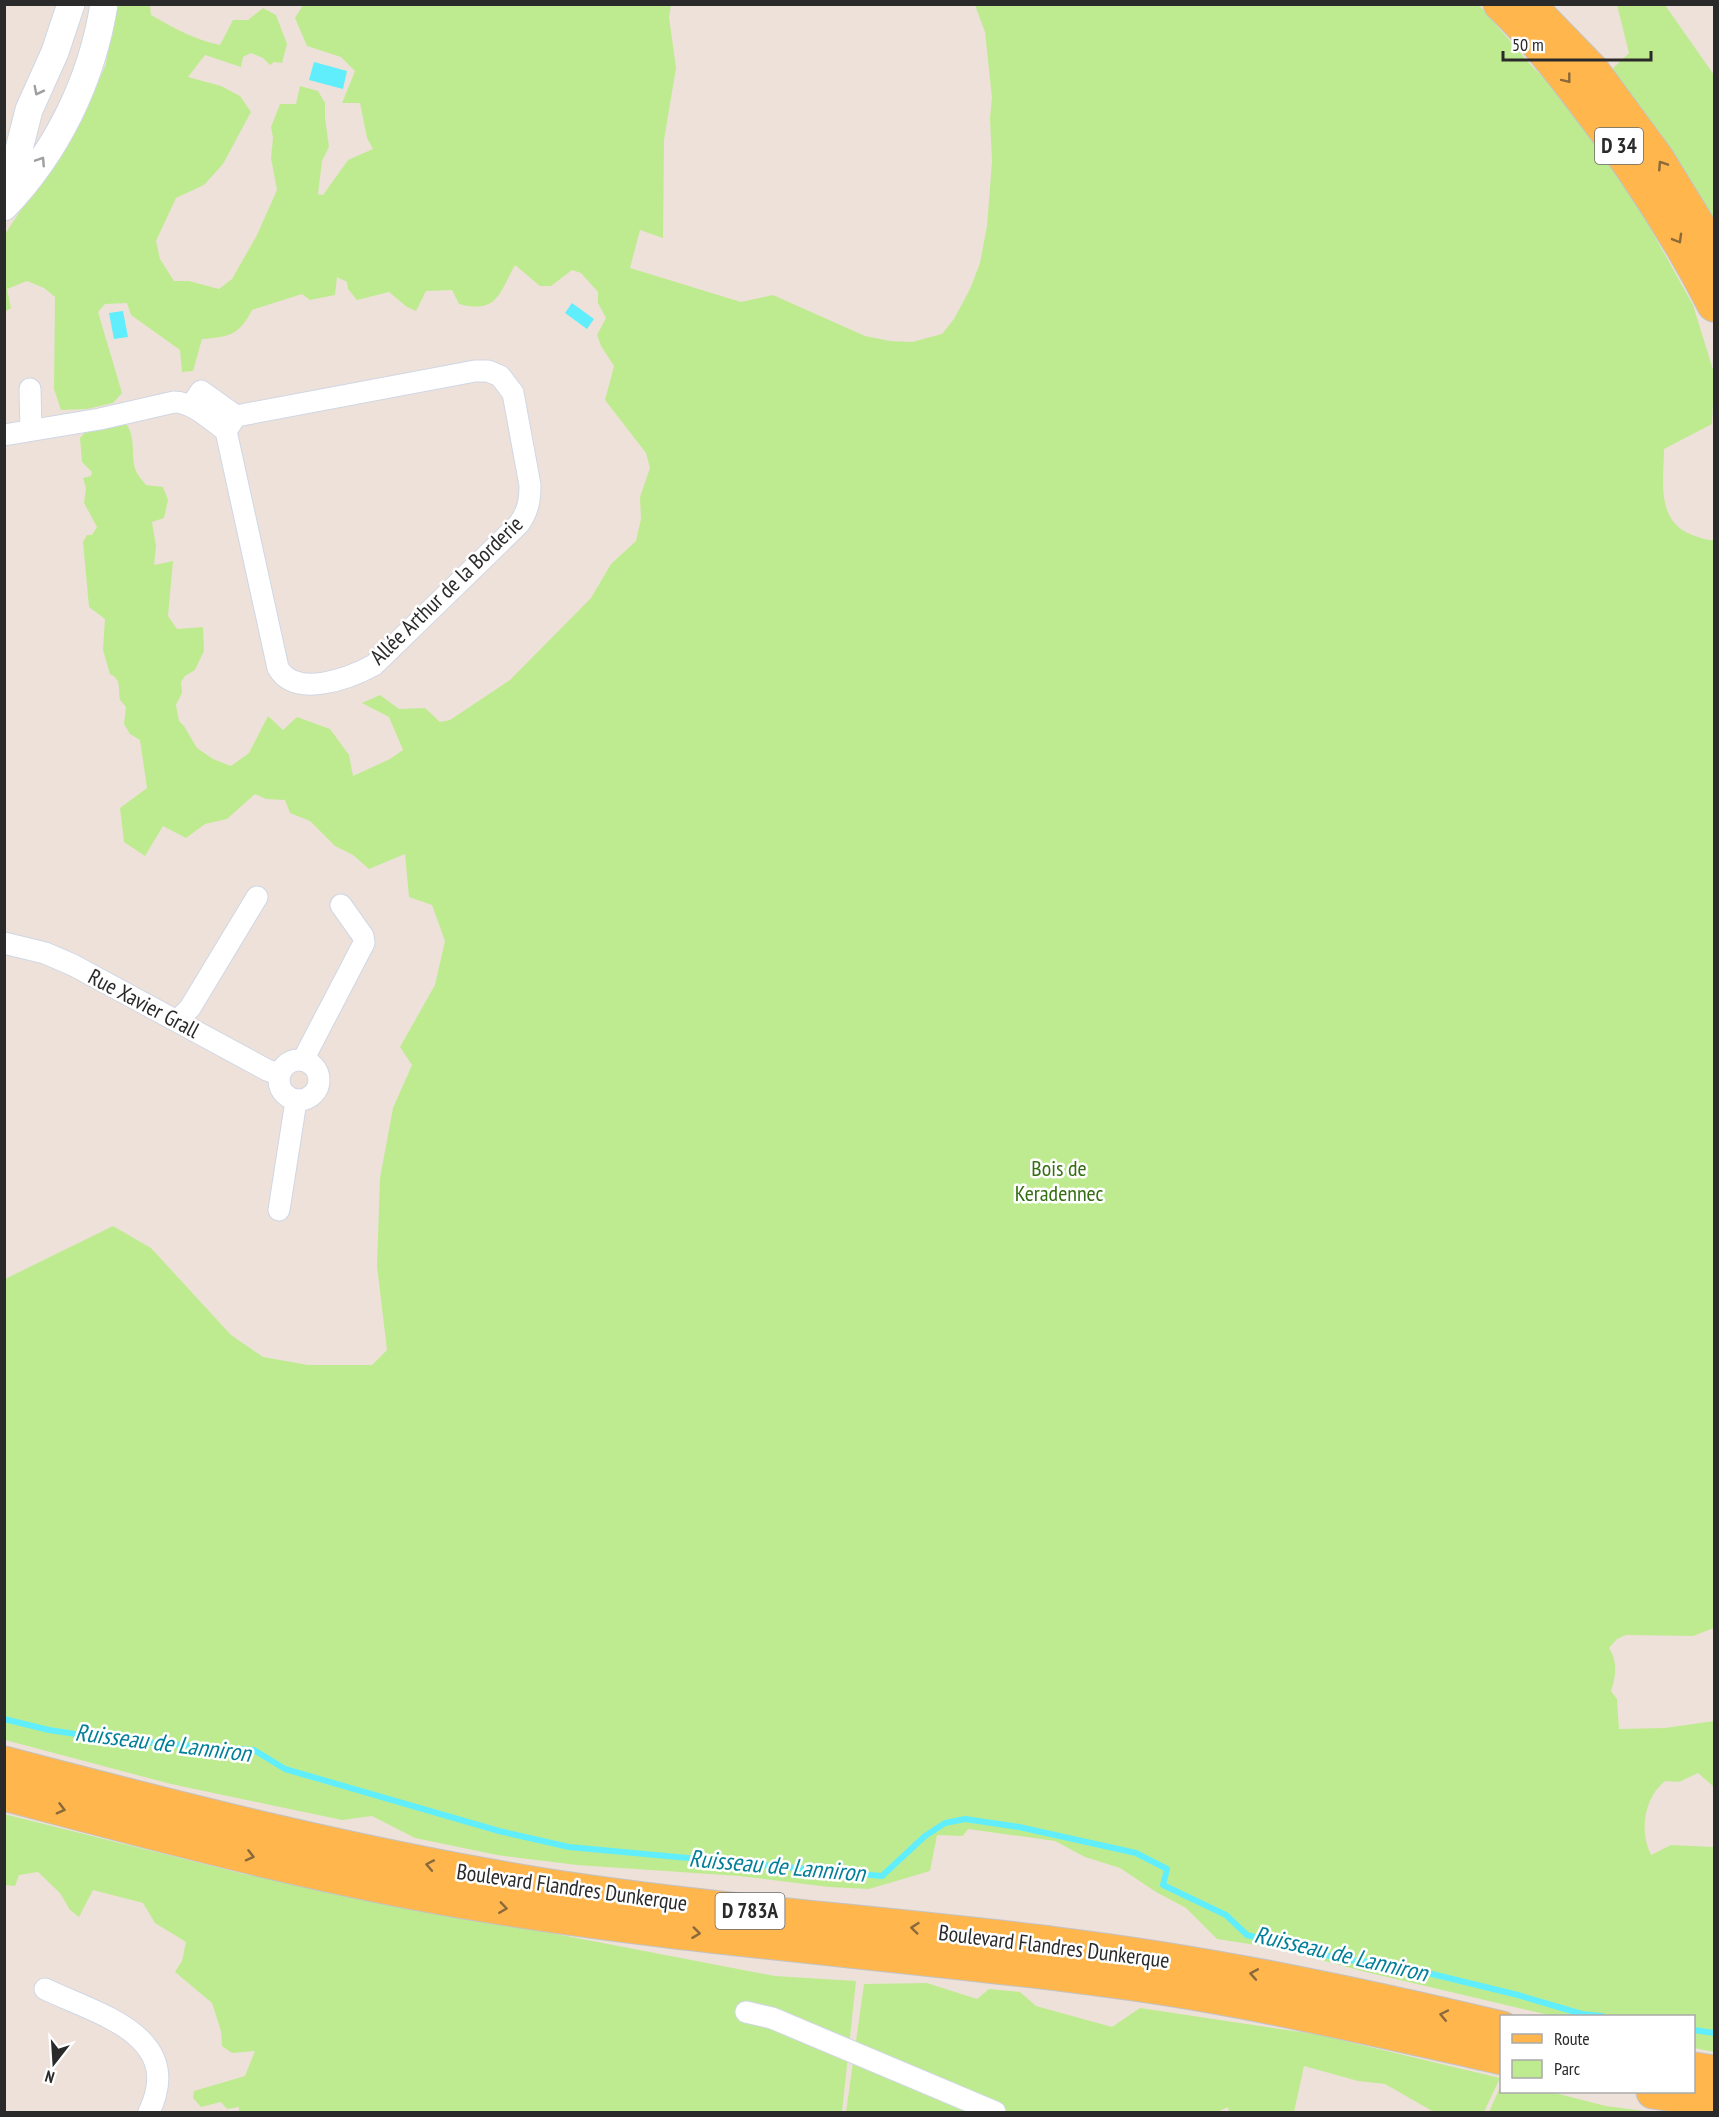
<svg xmlns="http://www.w3.org/2000/svg" width="1719" height="2117" viewBox="0 0 1719 2117" font-family="'PT Sans Narrow',sans-serif">
  <style>
    .green { fill: #bfeb90 }
    .water { fill: #60eefc }
    .lines { fill: none; stroke-linecap: round; stroke-linejoin: round }
    .stream { stroke: #60eefc; stroke-width: 6 }
    .minor-casing { stroke: #cfd7e4; stroke-width: 23 }
    .tertiary-casing { stroke: #cfd7e4; stroke-width: 29 }
    .primary-casing { stroke: #c3c3c3; stroke-width: 35 }
    .minor { stroke: #fff; stroke-width: 21 }
    .tertiary { stroke: #fff; stroke-width: 27 }
    .primary { stroke: #ffb64d; stroke-width: 33 }
    .oneway { stroke: #8a693a }
    .oneway2 { stroke: #9f9f9f }
    .labels { text-anchor: middle; stroke-width: 5; stroke-linejoin: round; paint-order: stroke }
    .shield { fill: #fff; stroke: #6a6a6a; stroke-width: 1.5 }
    .shield-label { font-size: 21px; font-weight: bold; fill: #2a2a2a }
    .street-label { font-size: 22px; fill: #2a2a2a; stroke: #fff }
    .park-label { font-size: 22px; fill: #356e12; stroke: #fff }
    .water-label { font-size: 24px; font-style: italic; fill: #027f98; stroke: #fff }
  </style>
  <rect width="100%" height="100%" fill="#eee1da"/>
  <path class="green" d="M111,5h39l1,10c23,13 44,25 69,30l13,-25h15l15,-12 13,7 11,29 -5,19 -8,-1 -4,3 -7,-7 -12,-5 -8,4 -2,10 -36,-12 -17,22 33,9 19,10 11,16 -28,52 -19,21 -28,13 -20,43 4,18 14,22h15l30,8 13,-10 25,-44 20,-45 -6,-32 2,-20 -2,-11 9,-23h16l4,-18 18,5 7,12v15l4,29 -7,14 -4,33 5,1 25,-35 25,-11 -6,-11 -7,-35h-18l13,-32 -14,-14 -34,-11 -12,-28 8,-13h368l-2,12 7,51 -12,72 -1,98 -23,-8 -10,38 111,34 32,-7 92,41 25,5 22,1 30,-8 12,-15 16,-30 10,-26 7,-37 5,-65 -2,-43 2,-20 -7,-66 -10,-27h504l51,59 50,51 59,93 54,97 21,68 -2,51 -48,25c0,32 -9,71 28,86 7,2 15,6 22,5v1088l-21,8 -67,-1 -9,4 -8,9c9,14 7,28 2,43l6,8 2,30 46,-1 49,-7v66l-16,-14 -19,9 -14,-1c-21,17 -26,50 -14,74l20,-10 43,2v205l-20,-4v-32h-141l-187,-44 -90,-24 -59,-9 -31,-31 -30,-16 -36,-24 -35,-11 -30,-16 -87,-12 -5,7 -26,-1 -7,36 -61,18 -40,-2 -90,-11 -162,-11 -80,-10 -82,-17 -43,-22 -30,4 -171,-36 -166,-44v-461l108,-53 38,22 80,87 32,22 45,8h64l15,-15 -10,-84 3,-88 13,-70 19,-43 -12,-18 35,-62 10,-44 -13,-36 -23,-8 -4,-43 -36,15 -16,-14 -18,-9 -25,-25 -20,-8 -5,-13 -19,-1 -11,-5 -28,25 -22,5 -19,14 -23,-12 -18,30 -21,-14 -4,-34 27,-20 -7,-48 -10,-6 -6,-10 2,-17 -6,-7c-2,-12 2,-20 -10,-26l-7,-24 2,-31 -16,-12 -6,-65 4,-7h5l5,-8 -13,-24 2,-15 -3,-10 8,-2 1,-4 -10,-10 -2,-24 8,-9 36,-7c14,13 5,36 13,51 2,4 6,8 9,12l17,2 5,13 -4,18 -12,4 4,24 -2,19 19,-4 -5,55 9,13 26,-2 1,24 -9,19 -10,6 -4,6 1,11 -6,12 3,16 5,5 13,22 16,11 18,7 18,-13 19,-37 15,14 14,-13 33,12 19,26 4,21 37,-17 13,-9 -14,-33 -27,-14 18,-8 19,14 26,-1 15,14 10,-2 60,-40 81,-82 20,-34 25,-23 5,-22 -1,-22 10,-29 -4,-15 -41,-53 9,-34 -13,-20 -4,-11 9,-17 -8,-15v-11l-17,-19 -9,-3 -21,16h-11l-25,-21c-16,29 -18,49 -56,39l-7,-14 -26,1 -10,20 -9,-4 -18,-15 -32,8 -9,-11 -1,-7 -10,-5 -2,18 -25,5 -8,-6 -50,16c-13,26 -24,27 -50,29l-9,32 -11,1 -2,-22 -49,-35 -4,-12 -22,1 -7,8 24,81 -9,10 -26,6 -26,1 -7,-21 1,-92 -11,-9 -17,-7 -20,8 4,19 -6,4v-78l26,-39 64,-105 11,-26 2,-14 -2,-10z
    M1617,5h48l49,70v146l-61,-97 -43,-53 19,-18z
    M4,1814l240,60 531,102 81,5 -14,131h-603v-5l-12,2 -6,-7 -20,5 -8,-9 1,-7 51,-15 10,-25 -23,2 -10,-7 -1,-15 -9,-28 -37,-31 7,-11 4,-19 -31,-19 -12,-20 -50,-13 -14,27 -9,-7 -10,-17 -22,-21 -19,3 -4,11 -10,-1z
    M927,1983l50,16 12,-10 31,3 16,14 76,21 28,-19 180,27 180,43 -16,34h-50l-49,-28 -27,-3 -54,-15 -10,46h-65l-1,-5 -11,5h-371l18,-128z
    M1501,2085l1,7h49l55,14 46,6h-163z"/>
  <path class="water" d="M314,62l33,9 -4,18 -34,-9z
    M572,303l22,16 -7,10 -22,-16z
    M123,311l5,26 -14,2 -5,-26z"/>
  <g class="lines">
    <path class="stream" d="M4,1719l45,11 67,10 138,10 31,19 214,62 70,16 313,29 43,-40 20,-13 20,-4 54,8 117,26 31,16 -4,16 63,30 21,20 99,25 41,3 131,32 64,19 20,2
      M1694,2030l20,3"/>
    <g class="minor-casing">
      <path id="minor" d="M30,389l1,41
        M226,431l52,237c18,31 72,10 96,-3l145,-141c9,-13 11,-23 11,-39l-17,-92 -13,-17 -12,-5h-13l-239,45
        M4,435l96,-16 74,-17c19,0 37,18 52,29l10,-15 -35,-25 -10,15
        M4,943l41,10 28,12 194,105 12,4
        M177,1021l13,-13 67,-111
        M279 1080a20 20 0 1 1 40 0a20 20 0 1 1-40 0Z
        M303,1060l61,-117 -1,-7 -22,-31
        M279,1210l17,-109
        M45,1989c52,25 141,46 104,123
        M746,2012l26,6 223,94"/>
    </g>
    <g class="tertiary-casing">
      <path id="tertiary" d="M4,176l14,-23 11,-43 26,-58 16,-48
        M4,207c53,-55 88,-127 100,-203"/>
    </g>
    <g class="primary-casing">
      <path id="primary" d="M1500,4c28,26 52,56 75,86 53,68 100,139 139,215
        M1528,4l65,67 64,87 57,93
        M4,1763c183,48 366,95 553,124 166,25 334,36 501,57 149,18 297,49 444,84
        M4,1794c160,42 321,86 485,112 206,34 415,47 622,75 132,17 261,48 391,77
        M1694,2069l20,3
        M1653,2092l61,9"/>
    </g>
    <use href="#minor" class="minor"/>
    <use href="#tertiary" class="tertiary"/>
    <use href="#primary" class="primary"/>
  </g>
  <defs><path id="oneway-chevron" d="M-2-3.5L2.5 0L-2 3.5" fill="none" stroke-width="1.6" stroke-linecap="round" stroke-linejoin="round" transform="scale(1.5)"/></defs>
  <g class="oneway">
    <use href="#oneway-chevron" transform="translate(1567 79) rotate(52)"/>
    <use href="#oneway-chevron" transform="translate(1662 165) rotate(-123)"/>
    <use href="#oneway-chevron" transform="translate(1678 239) rotate(60)"/>
    <use href="#oneway-chevron" transform="translate(61 1809) rotate(15)"/>
    <use href="#oneway-chevron" transform="translate(250 1856) rotate(14)"/>
    <use href="#oneway-chevron" transform="translate(430 1865) rotate(-169)"/>
    <use href="#oneway-chevron" transform="translate(503 1908) rotate(8)"/>
    <use href="#oneway-chevron" transform="translate(915 1928) rotate(-174)"/>
    <use href="#oneway-chevron" transform="translate(696 1933) rotate(7)"/>
    <use href="#oneway-chevron" transform="translate(1254 1974) rotate(-170)"/>
    <use href="#oneway-chevron" transform="translate(1444 2015) rotate(-168)"/>
  </g>
  <g class="oneway2">
    <use href="#oneway-chevron" transform="translate(38 91) rotate(117)"/>
    <use href="#oneway-chevron" transform="translate(41 161) rotate(-57)"/>
  </g>
  <g class="labels">
    <g class="shield">
      <rect x="1595" y="128" width="48" height="36" rx="4.5"/>
      <rect x="715.5" y="1893" width="69" height="36" rx="4.5"/>
    </g>
    <g class="shield-label">
      <text x="1619" y="153">D 34</text>
      <text x="750" y="1918">D 783A</text>
    </g>
    <g class="street-label">
      <text transform="translate(446 590) rotate(-44)" y="8">Allée Arthur de la Borderie</text>
      <text transform="translate(144 1003) rotate(28)" y="8">Rue Xavier Grall</text>
      <text transform="translate(572 1887) rotate(8)" y="8">Boulevard Flandres Dunkerque</text>
      <text transform="translate(1054 1946) rotate(7)" y="8">Boulevard Flandres Dunkerque</text>
    </g>
    <g class="park-label">
      <text x="1059" y="1176">Bois de<tspan x="1059" dy="25">Keradennec</tspan></text>
    </g>
    <g class="water-label">
      <text transform="translate(163 1743) rotate(7)" y="8">Ruisseau de Lanniron</text>
      <text transform="translate(777 1866) rotate(5)" y="8">Ruisseau de Lanniron</text>
      <text transform="translate(1341 1954) rotate(13)" y="8">Ruisseau de Lanniron</text>
    </g>
  </g>
  <rect width="1719" height="2117" fill="none" stroke="#2a2a2a" stroke-width="12"/>
  <rect x="1500" y="2015" width="195" height="78" fill="#ffffff" stroke="#aaaaaa" stroke-width="1.5"/>
  <rect x="1512" y="2034" width="30" height="9" fill="#ffb64d" stroke="#aaaaaa" stroke-width="1.5"/>
  <text x="1554" y="2045" font-size="18" fill="#2a2a2a">Route</text>
  <rect x="1512" y="2060" width="30" height="18" fill="#bfeb90" stroke="#aaaaaa" stroke-width="1.5"/>
  <text x="1554" y="2075" font-size="18" fill="#2a2a2a">Parc</text>
  <g transform="translate(54 2063) rotate(197)" stroke="#ffffff" stroke-width="4.5" paint-order="stroke">
  <path d="M0-4.5L10 22L0 15L-10 22Z" fill="#2a2a2a"/>
  <text y="-9" font-size="16" font-weight="bold" text-anchor="middle" fill="#2a2a2a">N</text>
  </g>
  <path d="M1503 51v9h148v-9" fill="none" stroke="#2a2a2a" stroke-width="3"/>
  <text x="1512" y="51" font-size="18" fill="#2a2a2a" stroke="#ffffff" stroke-width="4.5" paint-order="stroke">50 m</text>
</svg>
